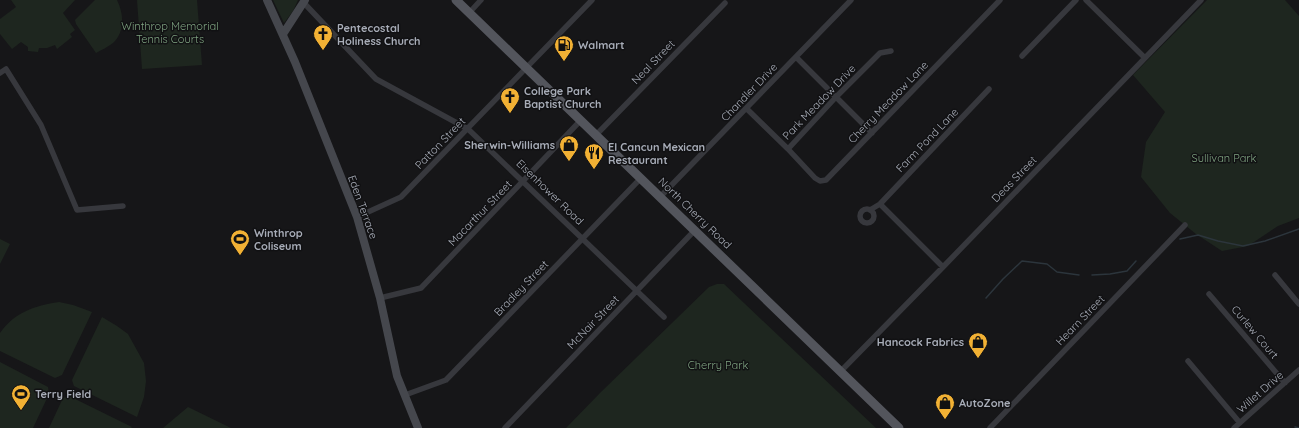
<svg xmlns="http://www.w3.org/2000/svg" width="1299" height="428" viewBox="0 0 1299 428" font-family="Quicksand,sans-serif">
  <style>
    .green { fill: #1e261f }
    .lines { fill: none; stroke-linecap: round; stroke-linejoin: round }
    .stream { stroke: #2c353c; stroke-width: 1.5 }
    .street { stroke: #37383d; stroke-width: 5.5 }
    .secondary { stroke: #45474d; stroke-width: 8 }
    .primary { stroke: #53555c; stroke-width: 9 }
    .labels { text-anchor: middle; stroke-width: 3; stroke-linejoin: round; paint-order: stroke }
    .park-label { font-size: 11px; fill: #7fa381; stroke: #111113 }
    .poi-label { font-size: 11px; font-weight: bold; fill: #a8adb8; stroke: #111113; text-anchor: start }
    .street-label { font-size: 11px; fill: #a8adb8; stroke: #111113 }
  </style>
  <rect width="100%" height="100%" fill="#161618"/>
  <path class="green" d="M11,0h64l-12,13 12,17 -5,4 2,3 -15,12 -2,-4 -8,3h-8l-1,4 -10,-1v-4l-7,-5 -9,7 -12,-15v-15l16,-12z
    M95,0h22c7,14 8,32 -4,43 -5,4 -12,7 -17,10l-20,-29 -1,-4z
    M137,0h60l5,65 -60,4z
    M273,0h25l-5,11 -9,12z
    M1207,0h78l14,16v202l-21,8 -30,20 -26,5 -26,-17 -26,-21 -29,-36 5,-35 19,-30 -32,-37z
    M0,239l10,5 -10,20z
    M717,284h7l152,144h-310l34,-35 109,-106z
    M59,302l14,3 19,7 -30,63 -7,3 -55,-27v-18c15,-21 34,-27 59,-31z
    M102,317l15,9 11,8 16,29 2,18 -2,16 -7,20 -63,-31 -2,-6z
    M0,362l48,25 1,7 -16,34h-33z
    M69,396l63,31 -1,1h-82l14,-30z
    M188,407l43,21h-68z"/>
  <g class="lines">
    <path class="stream" d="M1180,239l18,-4 20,6 25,5 22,-5 34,-12
      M1092,275l18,-1 17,-3 9,-10
      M986,298l17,-19 19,-18 25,3 10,8 22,3
      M1295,427l4,1"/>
    <path class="street" d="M1086,0l59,58
      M304,3l72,76 92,50 196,188
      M469,13l12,-13
      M1022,56l54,-56
      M796,57l76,76
      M0,73l6,-4 35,56 36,85 46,-4
      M747,109l41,40 27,29 5,3 6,-1 174,-180
      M596,135l129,-132
      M788,149l48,-52 44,-44 11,-2
      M660,197l191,-197
      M880,204l63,63
      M860 216a7 7 0 1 1 14 0a7 7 0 1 1-14 0Z
      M870,210l10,-6 109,-115
      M357,217l44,-20 191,-197
      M1275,275l24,29
      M1209,294l76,89
      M380,298l41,-10 160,-168
      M1188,361l52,62
      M841,371l102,-104 258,-267
      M405,395l41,-15 195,-202
      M505,428l190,-198
      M990,428l195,-203
      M1234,428l65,-58"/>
    <path class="secondary" d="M267,0l28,62 62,155 23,81 17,78 21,52
      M283,34l22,-34"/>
    <path class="primary" d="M456,0l443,428"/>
  </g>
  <defs>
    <g id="church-pin" transform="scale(1)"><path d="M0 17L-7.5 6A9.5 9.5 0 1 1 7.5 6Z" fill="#f2b134" stroke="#111113"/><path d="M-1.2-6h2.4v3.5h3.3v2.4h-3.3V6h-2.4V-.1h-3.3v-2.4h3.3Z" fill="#111"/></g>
    <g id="fuel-pin" transform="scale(1)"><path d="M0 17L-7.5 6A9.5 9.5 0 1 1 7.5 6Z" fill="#f2b134" stroke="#111113"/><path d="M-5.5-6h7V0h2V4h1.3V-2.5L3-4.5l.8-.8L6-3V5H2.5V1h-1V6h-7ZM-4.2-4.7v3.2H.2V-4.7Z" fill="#111"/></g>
    <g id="shop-pin" transform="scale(1)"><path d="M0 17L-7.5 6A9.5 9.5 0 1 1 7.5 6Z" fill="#f2b134" stroke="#111113"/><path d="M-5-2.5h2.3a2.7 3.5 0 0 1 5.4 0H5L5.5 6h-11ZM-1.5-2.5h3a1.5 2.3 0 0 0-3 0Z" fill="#111"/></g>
    <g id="restaurant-pin" transform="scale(1)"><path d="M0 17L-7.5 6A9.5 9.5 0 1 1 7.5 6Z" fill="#f2b134" stroke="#111113"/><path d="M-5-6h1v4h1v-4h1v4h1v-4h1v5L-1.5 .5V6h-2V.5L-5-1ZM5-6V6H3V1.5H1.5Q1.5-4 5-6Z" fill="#111"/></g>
    <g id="stadium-pin" transform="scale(1)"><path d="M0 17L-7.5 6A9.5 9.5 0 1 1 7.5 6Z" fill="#f2b134" stroke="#111113"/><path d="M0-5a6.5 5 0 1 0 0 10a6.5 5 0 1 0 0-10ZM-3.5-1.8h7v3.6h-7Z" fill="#111"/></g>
  </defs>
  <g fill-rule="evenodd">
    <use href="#church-pin" x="323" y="34"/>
    <use href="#fuel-pin" x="564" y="45"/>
    <use href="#church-pin" x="510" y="97"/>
    <use href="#shop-pin" x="569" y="145"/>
    <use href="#restaurant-pin" x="594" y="153"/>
    <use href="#stadium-pin" x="240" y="239"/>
    <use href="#shop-pin" x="978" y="342"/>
    <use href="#stadium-pin" x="21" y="394"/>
    <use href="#shop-pin" x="945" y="403"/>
  </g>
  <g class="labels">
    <g class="park-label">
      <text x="170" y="30">Winthrop Memorial<tspan x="170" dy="13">Tennis Courts</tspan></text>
      <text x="1224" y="162">Sullivan Park</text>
      <text x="718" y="369">Cherry Park</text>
    </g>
    <g class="poi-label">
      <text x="337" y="32">Pentecostal<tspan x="337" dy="13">Holiness Church</tspan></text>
      <text x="578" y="49">Walmart</text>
      <text x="524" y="95">College Park<tspan x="524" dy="13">Baptist Church</tspan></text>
      <text x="555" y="149" text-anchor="end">Sherwin-Williams</text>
      <text x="608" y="151">El Cancun Mexican<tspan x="608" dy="13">Restaurant</tspan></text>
      <text x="254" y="237">Winthrop<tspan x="254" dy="13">Coliseum</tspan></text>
      <text x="964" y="346" text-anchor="end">Hancock Fabrics</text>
      <text x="35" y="398">Terry Field</text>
      <text x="959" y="407">AutoZone</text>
    </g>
    <g class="street-label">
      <text transform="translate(653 62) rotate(-46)" y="4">Neal Street</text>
      <text transform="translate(749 92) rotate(-46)" y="4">Chandler Drive</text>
      <text transform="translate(819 102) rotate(-46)" y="4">Park Meadow Drive</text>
      <text transform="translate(888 102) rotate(-46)" y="4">Cherry Meadow Lane</text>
      <text transform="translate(927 140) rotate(-46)" y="4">Farm Pond Lane</text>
      <text transform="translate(440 143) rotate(-46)" y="4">Patton Street</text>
      <text transform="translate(1014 179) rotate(-46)" y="4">Deas Street</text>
      <text transform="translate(550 192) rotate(44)" y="4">Eisenhower Road</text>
      <text transform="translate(363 207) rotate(70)" y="4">Eden Terrace</text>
      <text transform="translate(480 213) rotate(-46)" y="4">Macarthur Street</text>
      <text transform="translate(695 213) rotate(44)" y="4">North Cherry Road</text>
      <text transform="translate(521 288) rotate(-46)" y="4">Bradley Street</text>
      <text transform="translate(1080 320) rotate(-46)" y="4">Hearn Street</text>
      <text transform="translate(593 322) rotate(-46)" y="4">McNair Street</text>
      <text transform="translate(1255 332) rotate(50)" y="4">Curlew Court</text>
      <text transform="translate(1260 392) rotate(-41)" y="4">Willet Drive</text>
    </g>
  </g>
</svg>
